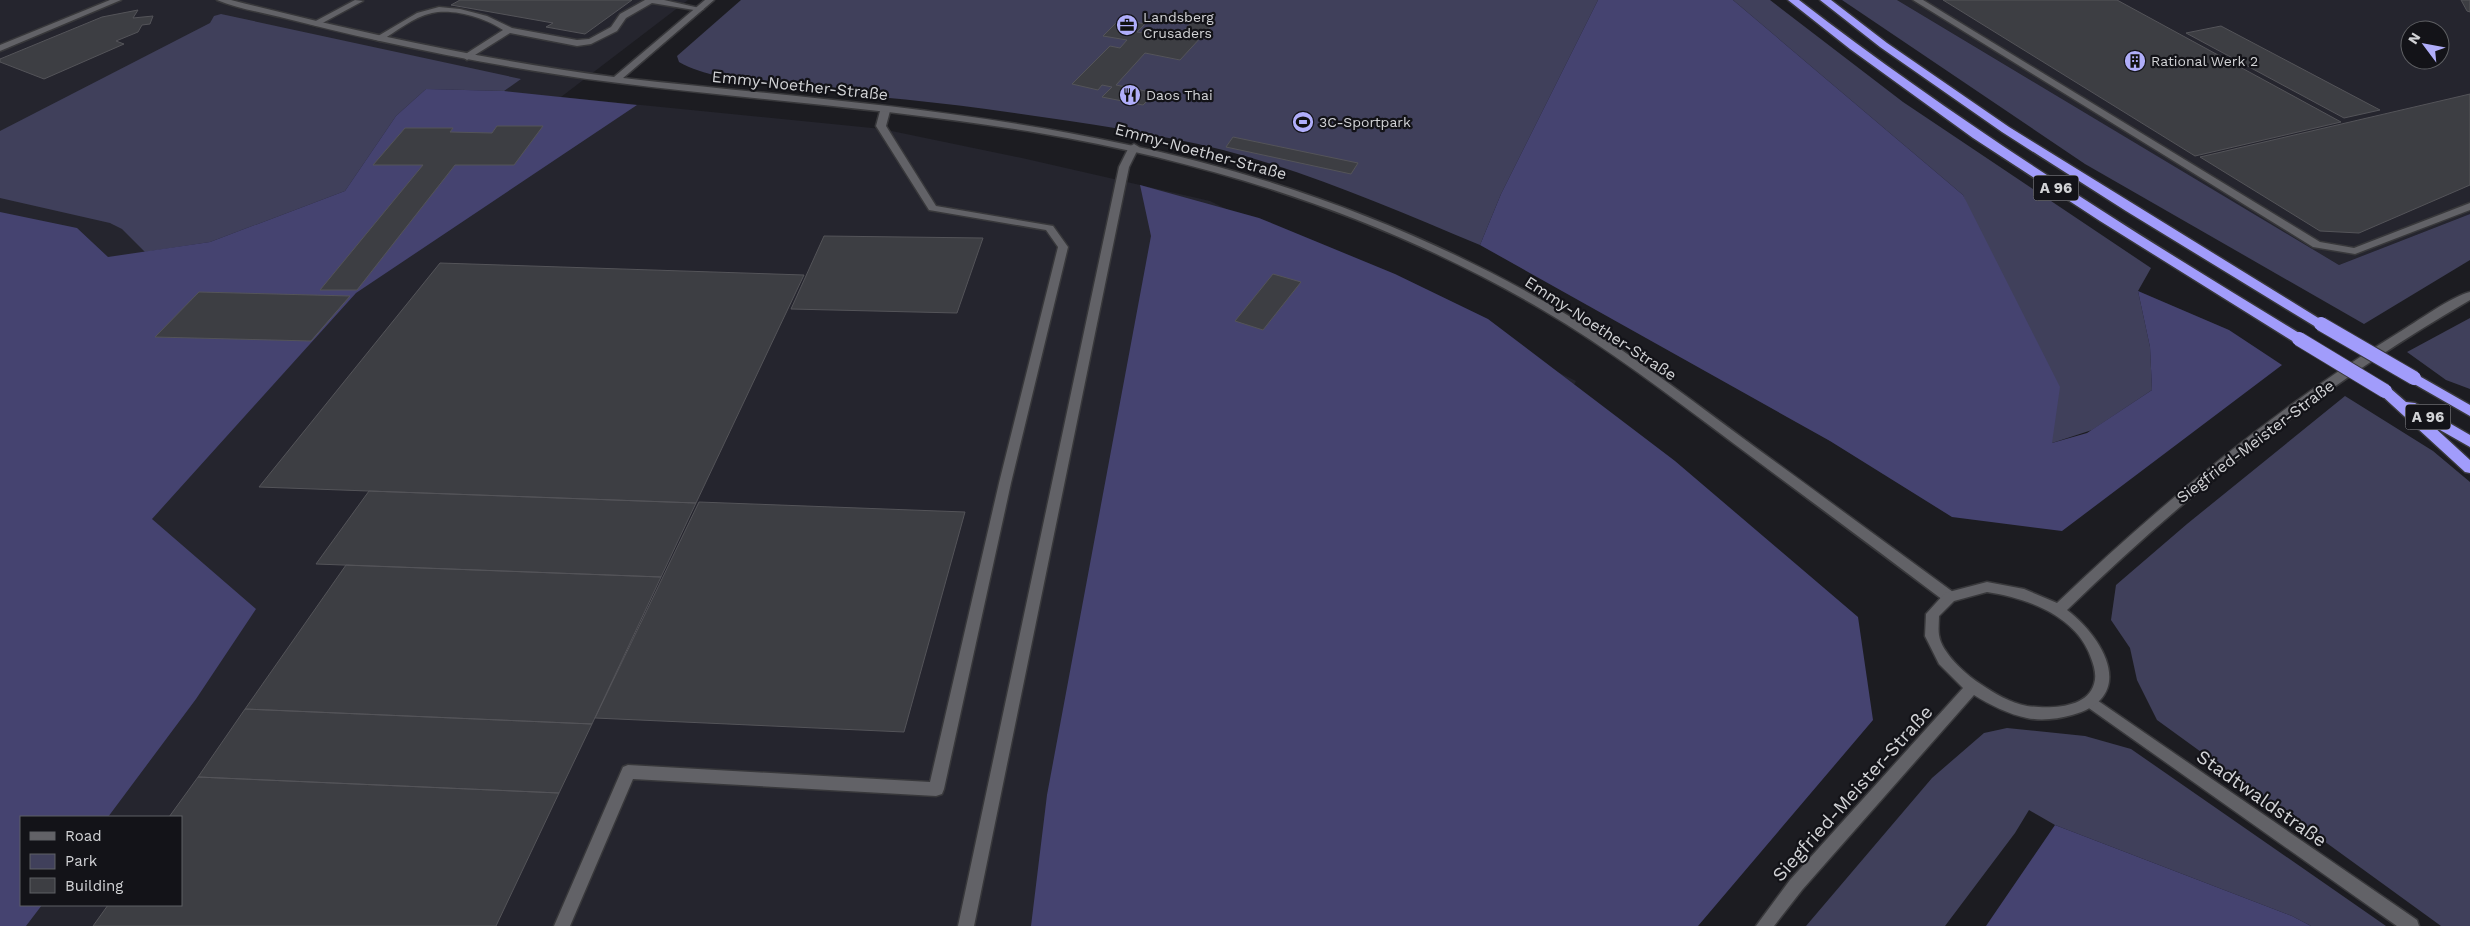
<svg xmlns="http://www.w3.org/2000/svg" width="2470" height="926" viewBox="0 0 2470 926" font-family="'Work Sans',sans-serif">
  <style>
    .built { fill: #25252e; fill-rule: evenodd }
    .green { fill: #40405b }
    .forest { fill: #454370 }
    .building { fill: #3d3e43; stroke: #545459 }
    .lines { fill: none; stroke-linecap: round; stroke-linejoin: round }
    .lane-casing { stroke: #38383b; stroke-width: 3 }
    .street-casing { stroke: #38383b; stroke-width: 3 }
    .secondary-casing { stroke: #38383b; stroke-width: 3 }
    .highway-casing { stroke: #38383b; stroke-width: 3 }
    .lane { fill: #626267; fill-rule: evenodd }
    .street { fill: #626267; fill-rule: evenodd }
    .secondary { fill: #626267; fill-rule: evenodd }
    .highway { fill: #a19cfb; fill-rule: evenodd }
    .highway-bridge-casing { stroke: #38383b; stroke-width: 16; stroke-linecap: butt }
    .highway-bridge { stroke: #a19cfb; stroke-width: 14 }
    .labels { text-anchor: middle; stroke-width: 4.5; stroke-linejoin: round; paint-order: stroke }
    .far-poi-label { font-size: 14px; fill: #d2d3d6; stroke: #131318; text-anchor: start }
    .shield { fill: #131318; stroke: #99999d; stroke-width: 1 }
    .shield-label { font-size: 15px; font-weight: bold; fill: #d2d3d6 }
    .street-label { font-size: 16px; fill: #d2d3d6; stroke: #131318 }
    .near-street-label { font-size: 19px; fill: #d2d3d6; stroke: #131318 }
  </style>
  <rect width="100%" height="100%" fill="#1c1c21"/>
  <path class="built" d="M0,0h688l-127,97 321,32 140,29 188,43 366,180 -281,545h-1295zM21,817h160v88h-160z
    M1897,0h573v214l-131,51zM2410,30h30v30h-30z"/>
  <path class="green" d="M741,0h857l-97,194 -21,51c-84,-35 -168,-72 -257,-95 -75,-19 -160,-30 -237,-41 -71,-10 -144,-14 -215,-25 -29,-4 -66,-7 -92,-22l-2,-6z
    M1733,0h37l133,102 248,166 -13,23 12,56 2,43 -60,40 -40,13 -89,-248z
    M1842,0h55l442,265 131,-51v46l-106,64 -279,-160z
    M221,14l300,65 -17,12 -78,-2 -30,27 -51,75 -135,51 -65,10 -23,-23 -12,-6 -110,-25v-67l210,-108 4,-7z
    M2470,318v71l-24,-9 -39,-28z
    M2345,396l88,55 37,31v444h-29l-284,-206 -20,-40 -7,-32 -19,-28 5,-35 71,-61z
    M2007,728l78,8 46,13 255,177h-75l-19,-10 -237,-91 -26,-15 -14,23 -70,93h-139l126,-148 52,-45z"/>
  <path class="forest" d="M1598,0h135l230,195 97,192 -8,56 35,-10 65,-43 -2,-43 -12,-56 91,39 53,35 -220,166 -110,-14 -122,-76 -350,-196 21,-51z
    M426,89l78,2 133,14 -281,188 -204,226 104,90 -60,90 -88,118h-87v88h21l-16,21h-26v-714l77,16 31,29 102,-15 135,-51 51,-75z
    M1140,185l119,33 136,56 93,45 187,142 183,156 15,103 -175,206h-667l16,-131 104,-559z
    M2055,825l237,91 19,10h-325z"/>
  <path class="building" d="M460,0h172l-47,34 -39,-7 7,-4 -102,-18z
    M1943,0h174l224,122 -146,34z
    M2461,0h9v12l-3,-1z
    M138,10l-5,8 20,-2 -3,8 -8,1 -4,7 -22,9 8,3 -80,35 -44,-17v-3l102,-42z
    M1120,19l25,5 -8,8 39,7 19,-20 19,4 -34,37 -35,-7 -29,32 39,8 -12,12 -41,-8 10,-10 -10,-2 -4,5 -26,-6 38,-38 10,2 7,-8 -24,-4z
    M2221,26l159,84 -36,8 -158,-85z
    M2470,94v91l-111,48 -39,-2 -120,-74z
    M497,126h46l-29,39h-59l-98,125h-37l103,-125h-50l32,-37h48l-3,4 42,1z
    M1233,137l125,26 -7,11 -125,-27z
    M824,236l159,2 -26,75 -166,-4z
    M440,263l364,12 -108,228 -437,-16z
    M1273,274l28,8 -38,48 -28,-9z
    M199,292l151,4 -39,45 -156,-4z
    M369,491l327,12 -35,74 -345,-13z
    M699,502l266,10 -61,220 -309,-14z
    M346,565l315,12 -69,147 -347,-15z
    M245,709l347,15 -33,69 -361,-16z
    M198,777l361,16 -63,133h-403l15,-21h73v-88h-12z"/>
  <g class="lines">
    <g class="lane-casing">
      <path id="lane" d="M355,0l8,1 -46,25 -7,-2z
        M645,0h19l40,9 -4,2 -48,-8 -26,15 -9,13 -26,13 -14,2 -67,-13 -43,27 -4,-3 1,-2 39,-25c-17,-12 -50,-22 -71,-17 -19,4 -36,19 -52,28l-7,-2 44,-26 22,-6 21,2 27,7 25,12 65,12 12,-1 22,-12 9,-13z
        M1913,0h10l397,242 34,6 116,-45v7l-115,44 -42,-7z
        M885,108l5,3 -4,15 50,80 117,20 15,21 -57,236 -67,306 -2,5 -6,2 -303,-17 -63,147h-16l69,-159 5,-2 302,17 69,-299 59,-236 -12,-17 -117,-20 -53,-84 4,-15z
        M1134,144l5,3 -10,20 -155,759h-16l161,-759 10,-20z"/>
    </g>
    <g class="street-casing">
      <path id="street" d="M110,0h11l-121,51v-6z
        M217,0h14c126,32 253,60 383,77l91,-77h9l-91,78c167,19 337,30 501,66 148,31 292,84 423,159 68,39 131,87 193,133 71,52 142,104 213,156l2,4 -2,4h-10c-70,-53 -140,-105 -210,-157 -63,-47 -125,-95 -192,-134 -155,-91 -326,-146 -502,-176 -142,-24 -286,-33 -428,-51 -78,-10 -154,-24 -231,-41 -33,-7 -67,-16 -100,-24 -21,-5 -44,-9 -63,-17z
        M2091,696l326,224 2,6h-22l-311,-220 -2,-4 2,-4z"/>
    </g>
    <g class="secondary-casing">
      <path id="secondary" d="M2470,292v8c-150,87 -278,189 -403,310 38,29 70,87 5,105 -14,4 -31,6 -45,3 -19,-4 -37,-13 -53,-23l-172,195 -28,36h-18l34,-46 173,-192 -24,-24 -14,-28 1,-22 19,-21 42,-11 37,7 33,14c105,-100 217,-194 341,-270 17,-10 54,-37 72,-41zM1987,592c40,6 90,24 104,66 3,8 6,17 3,26 -7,25 -46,25 -67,22 -17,-3 -33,-13 -48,-23 -14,-9 -38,-31 -40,-48 -1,-6 0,-13 0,-19l15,-15z"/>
    </g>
    <g class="highway-casing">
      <path id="highway" d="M1788,0h11c161,124 332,231 505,336l2,3 -2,3h-10l-194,-121 -127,-83 -123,-89z
        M1820,0h11l56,43 122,84 319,197 -7,4 -5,-1 -190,-116 -124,-79 -122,-85z
        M2414,373l56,32v11l-61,-35 -2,-3 2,-3z
        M2385,386l5,2 16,14 9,1 55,32v12l-37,-21 37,34v13l-5,-1 -85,-78 -2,-3 2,-3z"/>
    </g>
    <use href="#lane" class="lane"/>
    <use href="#street" class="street"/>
    <use href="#secondary" class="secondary"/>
    <use href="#highway" class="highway"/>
    <g class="highway-bridge-casing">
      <path id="highway-bridge" d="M2321,324l93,54
        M2299,339l86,52"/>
    </g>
    <use href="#highway-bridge" class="highway-bridge"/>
  </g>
  <defs>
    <g id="office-disc" transform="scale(1.125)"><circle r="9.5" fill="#b0aefa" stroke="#131318"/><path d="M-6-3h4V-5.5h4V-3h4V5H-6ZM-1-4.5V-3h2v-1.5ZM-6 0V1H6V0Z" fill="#111"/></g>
    <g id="building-disc" transform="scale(1.125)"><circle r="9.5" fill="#b0aefa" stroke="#131318"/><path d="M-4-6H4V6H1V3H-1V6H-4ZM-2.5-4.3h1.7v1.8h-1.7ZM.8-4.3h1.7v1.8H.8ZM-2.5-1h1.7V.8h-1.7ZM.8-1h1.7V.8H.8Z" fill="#111"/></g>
    <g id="restaurant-disc" transform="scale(1.125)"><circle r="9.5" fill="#b0aefa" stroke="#131318"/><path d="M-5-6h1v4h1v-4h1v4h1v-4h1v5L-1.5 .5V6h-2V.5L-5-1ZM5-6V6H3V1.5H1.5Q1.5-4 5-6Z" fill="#111"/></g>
    <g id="stadium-disc" transform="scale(1.125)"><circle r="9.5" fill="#b0aefa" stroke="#131318"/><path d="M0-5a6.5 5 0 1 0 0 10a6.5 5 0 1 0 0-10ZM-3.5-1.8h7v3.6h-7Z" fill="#111"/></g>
  </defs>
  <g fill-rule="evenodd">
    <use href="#office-disc" x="1127" y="25"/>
    <use href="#building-disc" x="2135" y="61"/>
    <use href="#restaurant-disc" x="1130" y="95"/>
    <use href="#stadium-disc" x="1303" y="122"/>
  </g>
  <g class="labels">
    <g class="far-poi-label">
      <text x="1143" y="22">Landsberg<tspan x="1143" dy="16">Crusaders</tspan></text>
      <text x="2151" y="66">Rational Werk 2</text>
      <text x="1146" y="100">Daos Thai</text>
      <text x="1319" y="127">3C-Sportpark</text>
    </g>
    <g class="shield">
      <rect x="2033.5" y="175.5" width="45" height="25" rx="4"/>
      <rect x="2405.5" y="404.5" width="45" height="25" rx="4"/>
    </g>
    <g class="shield-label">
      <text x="2056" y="193">A 96</text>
      <text x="2428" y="422">A 96</text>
    </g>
    <g class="street-label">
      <text transform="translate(800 85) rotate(6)" y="6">Emmy-Noether-Straße</text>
      <text transform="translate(1201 151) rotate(15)" y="6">Emmy-Noether-Straße</text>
      <text transform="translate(1601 328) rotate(33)" y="6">Emmy-Noether-Straße</text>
      <text transform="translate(2255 441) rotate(-37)" y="6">Siegfried-Meister-Straße</text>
    </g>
    <g class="near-street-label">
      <text transform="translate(1852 793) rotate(-48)" y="7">Siegfried-Meister-Straße</text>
      <text transform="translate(2262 798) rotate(35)" y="7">Stadtwaldstraße</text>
    </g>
  </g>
  <rect x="20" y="816" width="162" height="90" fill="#131318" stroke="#5f6064"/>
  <rect x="30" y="832" width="25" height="8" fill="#626267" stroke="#5f6064"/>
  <text x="65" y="841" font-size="15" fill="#d2d3d6">Road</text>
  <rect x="30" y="854" width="25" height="15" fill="#40405b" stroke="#5f6064"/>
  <text x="65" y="866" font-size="15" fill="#d2d3d6">Park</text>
  <rect x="30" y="878" width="25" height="15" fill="#3d3e43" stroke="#5f6064"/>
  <text x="65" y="891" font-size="15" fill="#d2d3d6">Building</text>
  <g transform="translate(2425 45) rotate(302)"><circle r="24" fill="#131318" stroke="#5f6064"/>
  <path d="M0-4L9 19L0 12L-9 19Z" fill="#b0aefa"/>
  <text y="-8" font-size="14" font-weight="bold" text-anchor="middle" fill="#d2d3d6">N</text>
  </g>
</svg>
